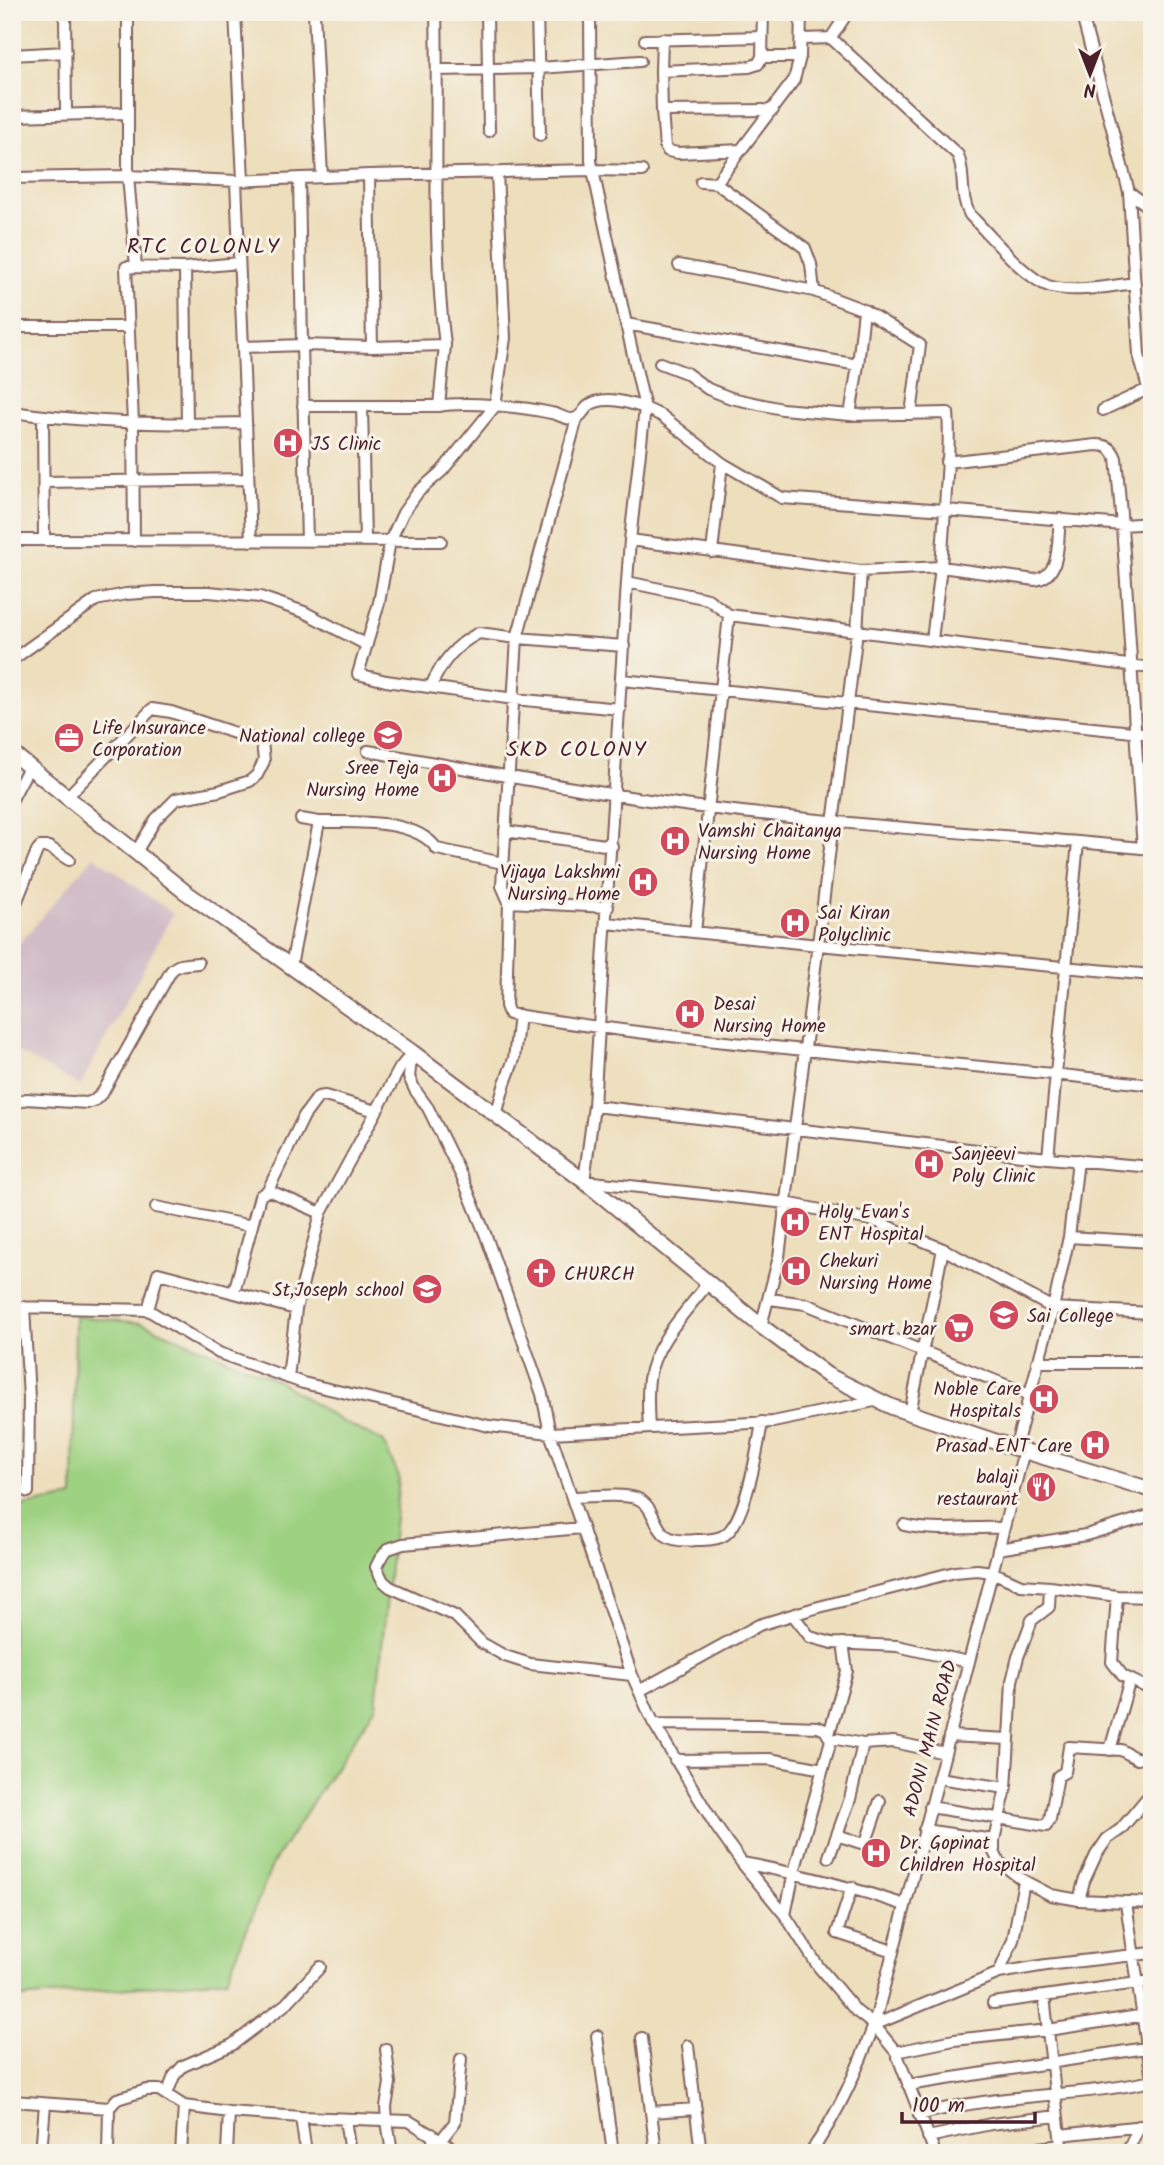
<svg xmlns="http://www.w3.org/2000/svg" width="1164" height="2165" viewBox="0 0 1164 2165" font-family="Kalam,sans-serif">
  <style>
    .industrial { fill: #d1bdc8 }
    .green { fill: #9ed282; stroke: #747856; stroke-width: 2 }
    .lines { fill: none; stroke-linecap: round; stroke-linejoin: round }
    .minor-casing { stroke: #83625e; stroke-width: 14 }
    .major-casing { stroke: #83625e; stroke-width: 18 }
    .minor { stroke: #fff; stroke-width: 10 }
    .major { stroke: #fff; stroke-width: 14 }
    .labels { text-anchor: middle; stroke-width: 6; stroke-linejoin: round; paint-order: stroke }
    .poi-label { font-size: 19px; fill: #4a1f2b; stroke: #f7f3e8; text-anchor: start }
    .street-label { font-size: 19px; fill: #4a1f2b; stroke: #f7f3e8 }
    .neighbourhood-label { font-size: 21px; letter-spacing: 2px; fill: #4a1f2b; stroke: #f7f3e8 }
  </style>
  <rect width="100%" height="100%" fill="#f7f3e8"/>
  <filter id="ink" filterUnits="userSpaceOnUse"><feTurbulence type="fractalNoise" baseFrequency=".0143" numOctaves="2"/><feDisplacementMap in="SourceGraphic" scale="14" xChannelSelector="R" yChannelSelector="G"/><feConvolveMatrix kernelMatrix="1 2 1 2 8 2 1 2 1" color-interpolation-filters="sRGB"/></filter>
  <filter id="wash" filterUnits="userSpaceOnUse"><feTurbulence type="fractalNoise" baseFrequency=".00686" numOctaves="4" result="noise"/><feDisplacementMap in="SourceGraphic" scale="28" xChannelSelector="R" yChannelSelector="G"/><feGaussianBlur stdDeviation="1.57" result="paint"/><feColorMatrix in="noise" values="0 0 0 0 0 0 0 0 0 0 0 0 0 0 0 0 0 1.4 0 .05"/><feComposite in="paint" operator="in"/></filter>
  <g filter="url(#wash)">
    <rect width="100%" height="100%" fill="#eddebc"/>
    <path class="industrial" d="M94,856l79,58 -93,172 -68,-37v-97z"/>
    <path class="green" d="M75,1316l67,7 135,57 64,41 42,20 16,36 -23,229 -103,157 -46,116 -205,19 -10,-3v-487l61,-11z"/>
  </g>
  <g filter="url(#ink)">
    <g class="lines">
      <g class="minor-casing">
        <path id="minor" d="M65,12l1,101
          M128,12v164l8,91
          M235,12l8,168
          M314,12l8,165
          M487,12l2,119
          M537,12l3,123
          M590,12l1,149 35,163
          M763,12l-1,45h38
          M1081,12l48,180 10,163 13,48
          M831,38l127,117c8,21 1,40 12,60 19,19 58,67 82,72 26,6 57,-1 83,-4
          M662,39l-1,32 88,-4 9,-3 4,-7
          M802,39l29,-1 17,-26
          M645,40l117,-3
          M12,55l54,-3
          M437,70l102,-2 101,-7
          M661,71l1,40
          M12,116l115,-3
          M741,150l-63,3 -10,-2 -3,-4 -3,-36 111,-1
          M497,173l8,165 -10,68 -53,65 -24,21 -15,21 -13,28 -11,62 -21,71 28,7 128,18 106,10
          M12,178l116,-2 108,5 133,-6 224,-5 49,1
          M299,178l3,167 70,2 -3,-172
          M236,181l15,360
          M701,182l15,1 89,65 6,16 3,27
          M716,183l78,-103 6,-23 1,-45
          M1129,192l23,17
          M679,265l135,26 50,19 56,35 -9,69
          M185,268l54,-5
          M12,327h116
          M243,347l59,-2 5,196
          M372,347l73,-2c-14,-111 -6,-222 -9,-333
          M660,363l26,10 22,16 23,9 51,11 68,6 98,-2c3,32 -2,64 -3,97l178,15 29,-2
          M858,365l6,-55
          M303,406h136l6,-61
          M362,406l3,135
          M439,406c27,-5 84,1 112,7 7,1 14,6 21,6 8,0 11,-8 16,-13 16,-12 41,-3 57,2
          M645,408l-19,-84 232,41 -8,50
          M1103,410l45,-21
          M12,412c78,11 156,13 234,11
          M43,416l1,124
          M577,418l-60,220 -15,248 7,16 -3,104 3,8c213,34 429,45 643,71
          M946,462l150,-17c11,0 16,3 20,13 13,130 17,260 27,390
          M722,463l60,35 163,12 -4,57 94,13c27,-4 22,-39 25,-61
          M44,482l204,-3
          M12,540l429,1
          M630,540l15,-132 17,8 60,47 -10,89
          M134,541l-1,-118 -7,-156 59,1 2,157
          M627,582l3,-42 231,31 80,-4 -9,73
          M12,660l84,-60 30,-6 29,-2h54l51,5 44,15 63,33
          M622,680l530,54
          M431,686c11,-24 24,-41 48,-53l38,5 107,8
          M368,751c113,20 226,43 340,57 123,15 247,24 370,34l-30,316 -454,-52
          M67,797l85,-88 19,3 91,30 2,19 -7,14 -7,6 -31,10 -43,8 -20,20 -20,33
          M12,799l17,-32
          M301,819l18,3
          M505,831l107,15
          M1078,842l74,7
          M509,902l99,5
          M12,913l25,-62 3,-4h9l20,13
          M607,923l211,22 334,30
          M695,932l34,-317
          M291,966l28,-144c34,0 97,-4 118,27l66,14
          M412,1052l-3,25 6,13 13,18 35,71 23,57 56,158 8,39 82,242 21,47 62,103 27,38 43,52 33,51 38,45 18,14 125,-52 47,-8 106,-12
          M12,1105l14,-6 61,4 8,-3 8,-8 68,-121c7,-8 16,-7 27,-8
          M496,1115l9,-32 9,-24 5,-44
          M1048,1158l104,9
          M1078,1160l-9,77 -16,71 99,5
          M268,1190l36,-74 14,-19 7,-1 51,15
          M156,1207l96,19
          M1069,1237l83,5
          M234,1292l26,-96 8,-6 53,23 79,-145 11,-14
          M770,1299l36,5 222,90
          M12,1307l136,3 71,43 84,30 186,43 61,7 223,-11 106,-22
          M24,1307l5,91 -1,94
          M296,1309l25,-96
          M148,1310l10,-37 138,36 -8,69
          M761,1326l18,-69 78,-626 4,-60
          M1037,1362h115
          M910,1413l33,-164
          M649,1428c-1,-16 -2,-32 0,-49 5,-36 38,-68 59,-96
          M1015,1449l38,-141 -110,-59 -68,-28 -89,-18 -202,-22 10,-75 33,-524 81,17 21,16 423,53
          M572,1497c18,0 48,-4 64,1 17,6 17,26 29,37 8,6 22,6 31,5 9,0 24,0 31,-7 19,-16 31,-86 35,-111
          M904,1525c33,8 66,1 100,3
          M582,1528l-179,16 -15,5 -8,10 -4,8 7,14 7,6 65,29 27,27 23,13 25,8 102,11
          M998,1549l88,-14 66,-20
          M1050,1587l67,9 35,1
          M1117,1596l-5,66 11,14 29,14
          M793,1615l17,22 22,6 65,3 71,16
          M639,1691l120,-66 56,-17 140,-36 22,-2 15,2 29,13 29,2 -1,20 -17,13 -14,37 -6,24 -3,58
          M654,1724l104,1 60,2 7,3 6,10
          M829,1734l18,-63 -4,-28
          M949,1736l60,3 -3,49 -12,52v12l5,10 25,19 27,14 28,5 73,3
          M1110,1750l20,-71
          M675,1760l94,-1 54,10
          M938,1778l68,10
          M930,1807l116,19 4,-7 8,-43 7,-4 4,-25 52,3 16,9 15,-5
          M924,1830l70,10
          M837,1835l24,8 5,-1 14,-41
          M829,1857l21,-58 13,-55
          M742,1863c56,10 109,24 163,42
          M852,1887l-15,46 56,18
          M1079,1900l5,-19 12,-26 11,-16 14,-10 31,-37
          M1126,1903l26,177
          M785,1915l9,-43 37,-132 6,-1 26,5 31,-2 51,11
          M999,1973l14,-33 11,-59
          M1044,1996l18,157
          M993,2003l159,-22
          M874,2025l22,27 39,101
          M597,2036l16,117
          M642,2038l14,115
          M688,2046l13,107
          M386,2049l4,34 -4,24 1,14 5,32
          M896,2052l58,-12 94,-10 104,-16
          M908,2085l244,-38
          M167,2094l7,-18 9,-10 49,-21 54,-41 34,-37
          M12,2101l97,7 -1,45
          M109,2108l8,-9 30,-9h12l25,16 45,6 72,5 108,4 51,32
          M651,2112l45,-3
          M919,2115c78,-22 155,-17 233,-34
          M301,2117l5,36
          M345,2119l5,34
          M432,2134l4,19
          M1060,2135l92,-10
          M928,2137l63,-13 66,-8
          M441,2140l14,-18 6,-63
          M41,2153l4,-49
          M181,2153l3,-47
          M227,2153l2,-41
          M810,2153c29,-40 47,-83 64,-128l150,-574
          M1001,2153l60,-8
          M1127,2153l12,-27"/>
      </g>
      <g class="major-casing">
        <path id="major" d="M12,753l172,138 228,161 172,129 177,145 66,49 65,32 132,44 128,39"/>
      </g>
      <use href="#minor" class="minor"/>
      <use href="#major" class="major"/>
    </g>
  </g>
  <defs>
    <g id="hospital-disc" transform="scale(1.575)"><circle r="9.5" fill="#d1495b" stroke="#f7f3e8"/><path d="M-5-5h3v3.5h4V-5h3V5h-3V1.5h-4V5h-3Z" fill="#fff"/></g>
    <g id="university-disc" transform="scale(1.575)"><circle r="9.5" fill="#d1495b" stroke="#f7f3e8"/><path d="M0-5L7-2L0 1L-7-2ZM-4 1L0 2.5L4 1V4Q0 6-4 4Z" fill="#fff"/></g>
    <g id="office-disc" transform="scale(1.575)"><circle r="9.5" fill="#d1495b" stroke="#f7f3e8"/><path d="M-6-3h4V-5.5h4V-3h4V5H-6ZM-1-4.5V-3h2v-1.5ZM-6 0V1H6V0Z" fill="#fff"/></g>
    <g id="church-disc" transform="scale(1.575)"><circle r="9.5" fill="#d1495b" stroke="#f7f3e8"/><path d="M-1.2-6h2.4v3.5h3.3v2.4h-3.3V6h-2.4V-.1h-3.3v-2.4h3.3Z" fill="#fff"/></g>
    <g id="school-disc" transform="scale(1.575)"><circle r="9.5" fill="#d1495b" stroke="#f7f3e8"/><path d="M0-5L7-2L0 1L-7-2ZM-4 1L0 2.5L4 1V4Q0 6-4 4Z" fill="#fff"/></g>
    <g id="supermarket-disc" transform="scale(1.575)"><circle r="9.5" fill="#d1495b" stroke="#f7f3e8"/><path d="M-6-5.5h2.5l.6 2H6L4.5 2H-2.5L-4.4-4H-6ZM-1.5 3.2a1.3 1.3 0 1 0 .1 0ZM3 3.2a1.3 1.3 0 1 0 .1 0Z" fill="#fff"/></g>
    <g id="restaurant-disc" transform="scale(1.575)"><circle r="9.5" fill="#d1495b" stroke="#f7f3e8"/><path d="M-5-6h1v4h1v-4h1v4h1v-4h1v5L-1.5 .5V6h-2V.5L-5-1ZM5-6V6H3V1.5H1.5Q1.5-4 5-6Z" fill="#fff"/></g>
  </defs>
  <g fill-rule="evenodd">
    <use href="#hospital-disc" x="288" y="443"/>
    <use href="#university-disc" x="388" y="735"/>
    <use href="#office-disc" x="69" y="738"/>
    <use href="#hospital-disc" x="442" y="778"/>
    <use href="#hospital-disc" x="675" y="841"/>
    <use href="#hospital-disc" x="643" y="882"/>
    <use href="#hospital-disc" x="795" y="923"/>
    <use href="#hospital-disc" x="690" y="1014"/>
    <use href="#hospital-disc" x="929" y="1164"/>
    <use href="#hospital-disc" x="795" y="1222"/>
    <use href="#hospital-disc" x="796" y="1271"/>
    <use href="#church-disc" x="541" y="1273"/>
    <use href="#school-disc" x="427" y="1289"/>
    <use href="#university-disc" x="1004" y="1315"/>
    <use href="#supermarket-disc" x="959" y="1328"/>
    <use href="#hospital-disc" x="1044" y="1399"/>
    <use href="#hospital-disc" x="1095" y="1445"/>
    <use href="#restaurant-disc" x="1041" y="1487"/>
    <use href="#hospital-disc" x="876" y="1853"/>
  </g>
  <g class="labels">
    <g class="poi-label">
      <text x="311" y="450">JS Clinic</text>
      <text x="92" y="734">Life Insurance<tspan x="92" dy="22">Corporation</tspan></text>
      <text x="365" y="742" text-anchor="end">National college</text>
      <text x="419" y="774" text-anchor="end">Sree Teja<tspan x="419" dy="22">Nursing Home</tspan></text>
      <text x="698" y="837">Vamshi Chaitanya<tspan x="698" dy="22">Nursing Home</tspan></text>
      <text x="620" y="878" text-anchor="end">Vijaya Lakshmi<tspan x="620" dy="22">Nursing Home</tspan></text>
      <text x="818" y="919">Sai Kiran<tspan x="818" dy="22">Polyclinic</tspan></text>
      <text x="713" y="1010">Desai<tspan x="713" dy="22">Nursing Home</tspan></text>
      <text x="952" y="1160">Sanjeevi<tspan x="952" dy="22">Poly Clinic</tspan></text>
      <text x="818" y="1218">Holy Evan's<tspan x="818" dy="22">ENT Hospital</tspan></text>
      <text x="819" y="1267">Chekuri<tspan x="819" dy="22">Nursing Home</tspan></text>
      <text x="564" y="1280">CHURCH</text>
      <text x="404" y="1296" text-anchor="end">St,Joseph school</text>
      <text x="1027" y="1322">Sai College</text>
      <text x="936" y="1335" text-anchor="end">smart bzar</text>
      <text x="1021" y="1395" text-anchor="end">Noble Care<tspan x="1021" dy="22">Hospitals</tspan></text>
      <text x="1072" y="1452" text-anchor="end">Prasad ENT Care</text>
      <text x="1018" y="1483" text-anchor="end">balaji<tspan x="1018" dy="22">restaurant</tspan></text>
      <text x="899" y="1849">Dr. Gopinat<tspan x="899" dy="22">Children Hospital</tspan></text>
    </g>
    <g class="street-label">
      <text transform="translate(929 1738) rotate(-75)" y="7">ADONI MAIN ROAD</text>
    </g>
    <g class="neighbourhood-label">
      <text x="204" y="253">RTC COLONLY</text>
      <text x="577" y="756">SKD COLONY</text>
    </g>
  </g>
  <rect width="1164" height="2165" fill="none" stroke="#f7f3e8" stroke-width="42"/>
  <g transform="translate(1090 74) rotate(180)" stroke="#f7f3e8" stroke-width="5" paint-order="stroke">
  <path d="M0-5L12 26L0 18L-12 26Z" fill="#4a1f2b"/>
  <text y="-10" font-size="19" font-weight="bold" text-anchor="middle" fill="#4a1f2b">N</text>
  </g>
  <path d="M902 2112v10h133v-10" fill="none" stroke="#4a1f2b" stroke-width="3.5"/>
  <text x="912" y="2112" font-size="21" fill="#4a1f2b" stroke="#f7f3e8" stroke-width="5" paint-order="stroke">100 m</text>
</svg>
